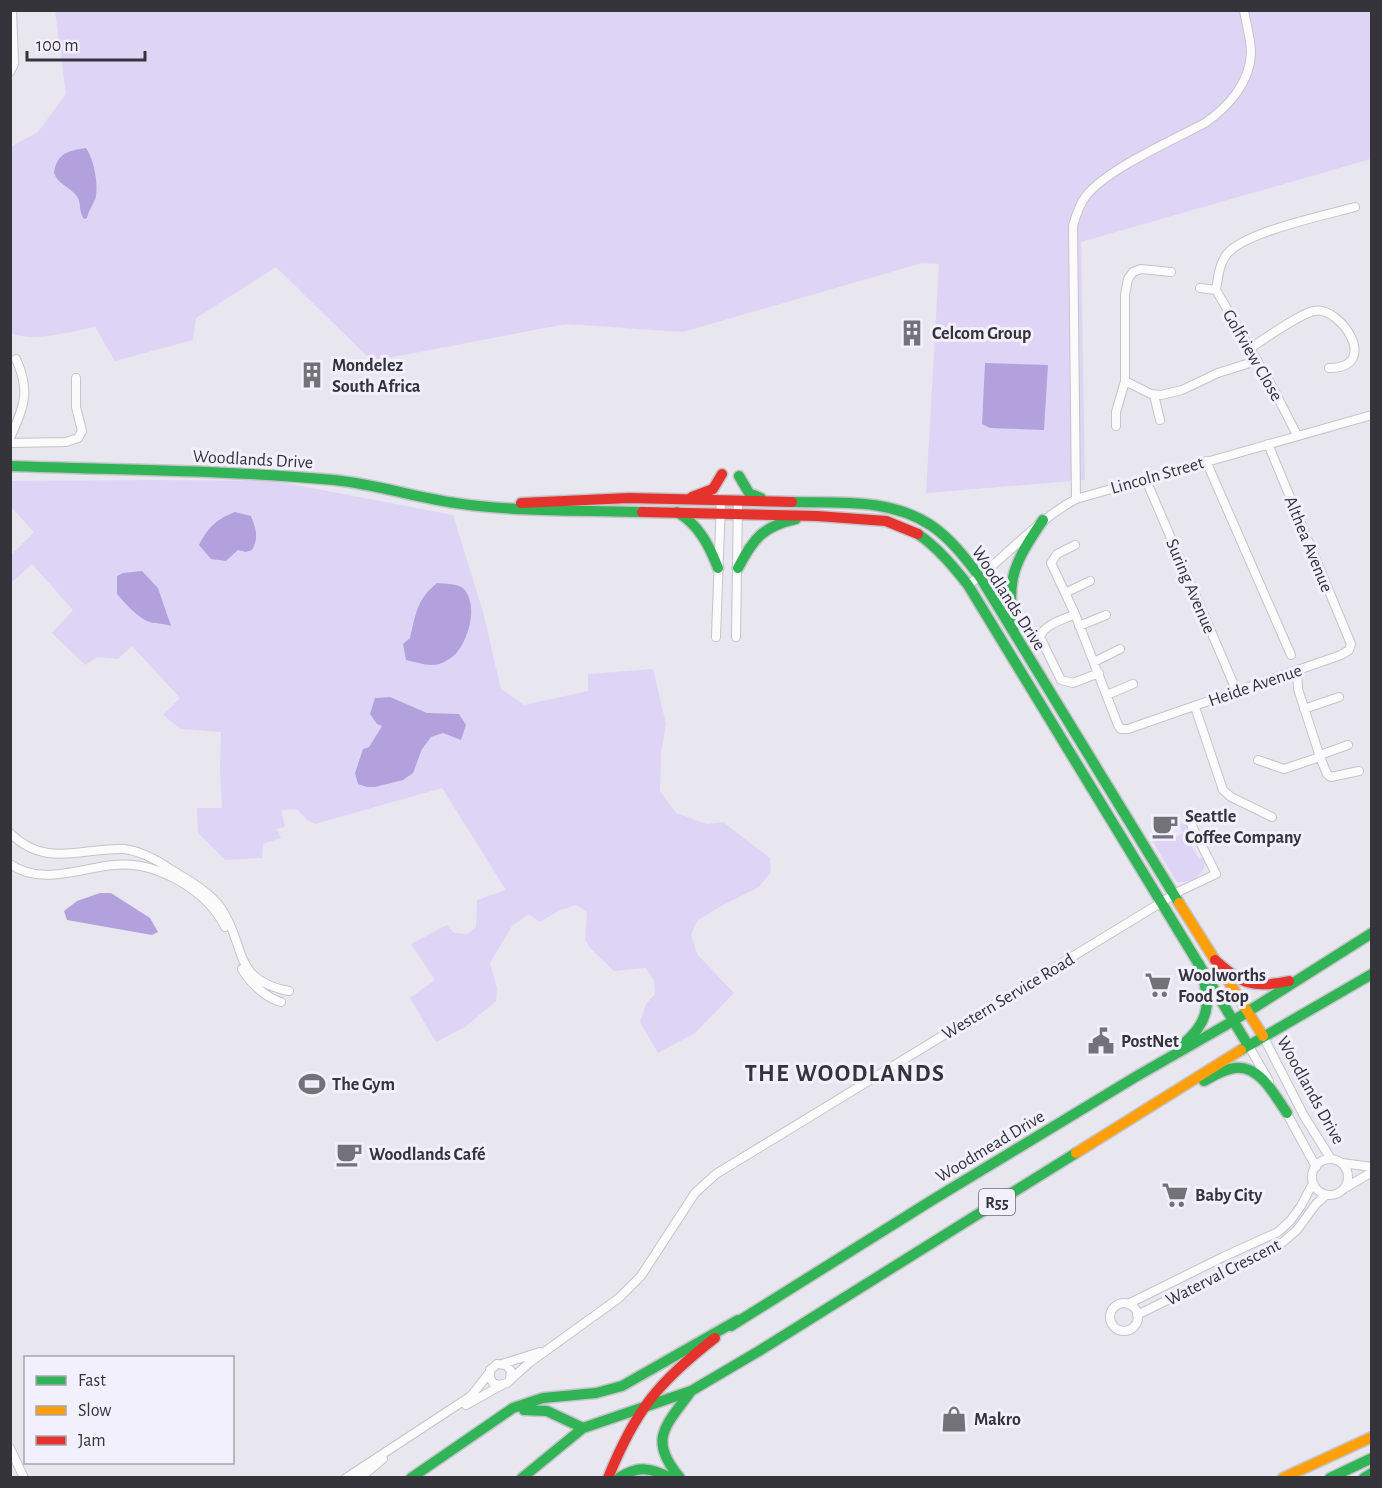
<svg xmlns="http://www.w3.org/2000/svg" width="1382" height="1488" viewBox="0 0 1382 1488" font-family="'Alegreya Sans',sans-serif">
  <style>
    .green { fill: #ded5f6 }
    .water { fill: #b3a1de }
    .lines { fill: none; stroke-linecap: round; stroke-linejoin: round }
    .street-casing { stroke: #c5c4ca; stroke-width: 10 }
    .fast-casing { stroke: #c5c4ca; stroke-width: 13 }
    .slow-casing { stroke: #c5c4ca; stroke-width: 13 }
    .jam-casing { stroke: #c5c4ca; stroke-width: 13 }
    .street { stroke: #fcfbfc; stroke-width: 8 }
    .fast { stroke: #30b455; stroke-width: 10 }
    .slow { stroke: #ff9f0a; stroke-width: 10 }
    .jam { stroke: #e5322d; stroke-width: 10 }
    .labels { text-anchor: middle; stroke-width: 6; stroke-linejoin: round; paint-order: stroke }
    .shield { fill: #f3f0fd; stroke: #6e6c74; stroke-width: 1.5 }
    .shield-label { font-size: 16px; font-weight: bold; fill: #35343a }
    .poi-label { font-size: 18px; font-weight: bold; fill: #35343a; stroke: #f3f0fd; text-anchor: start }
    .street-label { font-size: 18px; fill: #35343a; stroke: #f3f0fd }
    .district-label { font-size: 24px; font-weight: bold; letter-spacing: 1.5px; fill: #35343a; stroke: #f3f0fd }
  </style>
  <rect width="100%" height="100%" fill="#e8e6ee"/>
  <path class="green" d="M55,11h1316v148l-290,83 4,238 -159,13 13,-229 -17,-1 -239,69 -117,-8 -194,37 -96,-94 -80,51 -3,22 -78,21 -20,-34c-22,4 -66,17 -85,5v-185l28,-15 28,-38z
    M155,480l120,1 178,34 30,97 18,77 23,16 64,-14v-17l65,-5 13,55 -5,29 -1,38 16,22 31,11 16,-2 47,36 1,14 -12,15 -38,19 -24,15 -6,14 6,19 37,39 -39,40 -37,20 -18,-31 6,-18 9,-10 -1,-13 -8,-13 -32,3 -24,-23 -5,-9 2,-27 -11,-7 -18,6 -18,11 -11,-8 -17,12 -22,37 7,25 -1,13 -31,26 -29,15 -26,-44 25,-18 -24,-36 36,-19 7,8 14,1 8,-7 1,-27 29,-10 -64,-102 -127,36 -8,-4 -10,-11 -16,1 4,17 -8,2 4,9 -18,6 -1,14 -37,2 -27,-27 -1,-25h25l-2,-39 1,-37 -40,-3 -18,-14 17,-17 -48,-52 -14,13 -21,-2 -12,8 -33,-32 21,-23 -41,-46 -21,19v-28l23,-23 -23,-25v-26z
    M1186,821l4,8 -6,4 15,26 6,-3c2,17 -11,27 -28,26l-24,-40 15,-8 3,6 12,-7 -4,-8z"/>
  <path class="water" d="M86,148c8,12 12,33 10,48 -1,6 -7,13 -9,22l-3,1c-6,-8 -2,-17 -8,-24 -8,-9 -18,-11 -22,-22 3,-21 15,-22 32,-25z
    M985,363l63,2 -4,65 -54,-2 -8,-4z
    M235,512l16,4c5,13 8,21 1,34l-6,2 -8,-2 -12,11 -15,-2 -12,-14c9,-18 18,-26 36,-33z
    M142,571l16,17 13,38c-7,-3 -18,-2 -24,-5 -12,-6 -22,-18 -30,-27v-18l6,-3z
    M437,583c8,1 20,0 27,6 14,16 5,48 -6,62 -3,5 -14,12 -19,13 -10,3 -23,-2 -33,-4l-3,-16 7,-6c6,-24 6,-38 27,-55z
    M390,697l37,16 32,1 7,11 -5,15 -18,-7 -12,4 -9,12 -9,24 -10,7 -28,7h-8l-9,-3 -3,-11 8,-24 6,-2 13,-21 -5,-2 -7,-10 5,-16z
    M100,893h11l39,25 8,14 -6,3 -85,-15 -3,-9 13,-10z"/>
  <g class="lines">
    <g class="street-casing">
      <path id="street" d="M10,72l4,-8 -2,-54
        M1200,288l16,2 57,98 24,47
        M1216,290c2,-12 3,-26 11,-36 17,-22 99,-39 128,-47
        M1250,348c15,-9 49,-34 64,-37 26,-6 68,57 15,57
        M1125,381l26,13 10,1 21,-5 36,-17 38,-12
        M1154,395l6,25
        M1116,426v-14l9,-31v-86l3,-16 5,-7 8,-3 30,3
        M10,438c14,-32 21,-46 6,-79
        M10,443l56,-1 12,-4 4,-7 -6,-24v-29
        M1206,461l85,194
        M1146,480l91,212
        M1076,499l-3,-273c3,-11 6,-21 13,-30 21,-27 87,-56 119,-73 23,-16 45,-40 46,-70 0,-14 -5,-29 -7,-43
        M1075,545l-18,9 -6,9 24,51 43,111 3,4h7l213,-74 8,-5 2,-6 -83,-200
        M968,585c38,-27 67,-64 108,-86l296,-84
        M1065,593l25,-12
        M1075,614c-12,6 -31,10 -35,23l21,43 12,3 26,-10
        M1079,626l27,-11
        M716,637l5,-136
        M736,637l2,-136
        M1094,662l26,-13
        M1107,695l26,-11
        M1195,707l28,83 8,7 41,20
        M1304,709l35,-12
        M1320,755l28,-10
        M1320,757l7,17 4,3 28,-6
        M1258,760l26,9 36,-12 -22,-68 -1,-19
        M10,833c36,36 72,14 114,16 16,2 33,11 46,20 17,10 40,23 51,39 26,38 10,72 68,83
        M10,864c31,22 70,4 104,1 41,-5 93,25 111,62
        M242,969c7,13 24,29 39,33
        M1263,1036l41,80 27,43
        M1248,1045l21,36
        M1285,1110l31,57
        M1312 1177a18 18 0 1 1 36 0a18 18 0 1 1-36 0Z
        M1342,1163l30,4
        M1345,1188l27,-16
        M1110 1317a14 14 0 1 1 28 0a14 14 0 1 1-28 0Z
        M1128,1304l95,-47 55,-25 12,-11 11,-15 12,-23
        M1137,1315l92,-45 54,-28 14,-12 19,-26 10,-9
        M502,1364l38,-12
        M510,1379l1,-8 -5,-6 -9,-1 -7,6v8l3,5 6,2 8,-2 22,-20 90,-65 22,-22 54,-83 21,-19 464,-283 36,-17 -26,-52
        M466,1405l36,-20
        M10,1448l14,30
        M346,1478l125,-82 19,-24
        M360,1478l23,-19"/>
    </g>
    <g class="fast-casing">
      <path id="fast" d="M10,466c108,4 216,4 324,14 41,4 80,17 121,23 61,9 125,7 187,9
        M739,476l10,17 12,5
        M792,502c47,1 99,-4 140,24 19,13 34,33 48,51l199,326
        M677,512c22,13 32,33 41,56
        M918,534c20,14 35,32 50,51l280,460
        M738,568c15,-29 25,-42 58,-49
        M1014,627c-9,-49 2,-67 29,-107
        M1184,1043c29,-24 26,-46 15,-79
        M1241,1050l131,-76
        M1204,1081c9,-5 20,-12 31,-13 25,-3 40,28 52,45
        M731,1326l203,-127 203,-123 96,-55 139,-88
        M524,1410l23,1 36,17
        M411,1478l102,-70 30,-10 53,-5 26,-7 116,-66
        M522,1478l61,-50 108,-37 68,-40 317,-198
        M619,1478c19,-13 32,-10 52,0
        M680,1478c-33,-39 -14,-52 11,-87
        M1330,1478l42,-20
        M1364,1478l8,-5"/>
    </g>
    <g class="slow-casing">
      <path id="slow" d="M1179,903l84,133
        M1076,1153l165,-103
        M1283,1478l89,-41"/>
    </g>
    <g class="jam-casing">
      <path id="jam" d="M692,497l21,-8 9,-15
        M521,503l108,-5 163,4
        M642,512l175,4 69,5 32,13
        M1215,960c26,24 39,29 74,21
        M608,1478c27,-67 50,-96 107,-140"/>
    </g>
    <use href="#street" class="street"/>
    <use href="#fast" class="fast"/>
    <use href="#slow" class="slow"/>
    <use href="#jam" class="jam"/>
  </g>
  <defs>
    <g id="building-bare" transform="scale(2.07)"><path d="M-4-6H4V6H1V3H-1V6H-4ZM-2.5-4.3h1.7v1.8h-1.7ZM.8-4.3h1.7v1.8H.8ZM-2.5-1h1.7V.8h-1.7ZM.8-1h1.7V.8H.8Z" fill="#747279" stroke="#f3f0fd" stroke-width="2.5" paint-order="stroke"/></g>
    <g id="cafe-bare" transform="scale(2.07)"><path d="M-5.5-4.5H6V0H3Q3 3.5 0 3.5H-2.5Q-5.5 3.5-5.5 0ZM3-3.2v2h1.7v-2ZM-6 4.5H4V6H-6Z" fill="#747279" stroke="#f3f0fd" stroke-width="2.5" paint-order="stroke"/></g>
    <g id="supermarket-bare" transform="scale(2.07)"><path d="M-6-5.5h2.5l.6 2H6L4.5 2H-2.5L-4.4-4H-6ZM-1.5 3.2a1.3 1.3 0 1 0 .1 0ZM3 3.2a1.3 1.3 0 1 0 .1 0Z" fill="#747279" stroke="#f3f0fd" stroke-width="2.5" paint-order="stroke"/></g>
    <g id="civic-bare" transform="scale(2.07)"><path d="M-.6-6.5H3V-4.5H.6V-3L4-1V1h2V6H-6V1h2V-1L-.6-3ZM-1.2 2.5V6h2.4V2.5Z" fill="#747279" stroke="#f3f0fd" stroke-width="2.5" paint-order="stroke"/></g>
    <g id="stadium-bare" transform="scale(2.07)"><path d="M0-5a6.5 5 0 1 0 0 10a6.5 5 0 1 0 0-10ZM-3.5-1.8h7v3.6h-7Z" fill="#747279" stroke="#f3f0fd" stroke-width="2.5" paint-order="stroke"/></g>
    <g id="shop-bare" transform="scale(2.07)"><path d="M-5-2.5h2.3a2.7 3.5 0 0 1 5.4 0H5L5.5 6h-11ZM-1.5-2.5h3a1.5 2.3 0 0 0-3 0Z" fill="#747279" stroke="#f3f0fd" stroke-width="2.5" paint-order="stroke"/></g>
  </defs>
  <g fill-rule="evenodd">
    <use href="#building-bare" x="912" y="333"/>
    <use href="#building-bare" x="312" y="375"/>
    <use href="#cafe-bare" x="1165" y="826"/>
    <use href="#supermarket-bare" x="1158" y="985"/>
    <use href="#civic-bare" x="1101" y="1041"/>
    <use href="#stadium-bare" x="312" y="1084"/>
    <use href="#cafe-bare" x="349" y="1154"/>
    <use href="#supermarket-bare" x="1175" y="1195"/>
    <use href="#shop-bare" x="954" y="1419"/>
  </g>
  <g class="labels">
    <rect class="shield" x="979" y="1189" width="36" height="26" rx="4.5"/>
    <g class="shield-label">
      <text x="997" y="1208">R55</text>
    </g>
    <g class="poi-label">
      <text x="932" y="339">Celcom Group</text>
      <text x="332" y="371">Mondelez<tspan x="332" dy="21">South Africa</tspan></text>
      <text x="1185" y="822">Seattle<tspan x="1185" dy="21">Coffee Company</tspan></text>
      <text x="1178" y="981">Woolworths<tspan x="1178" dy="21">Food Stop</tspan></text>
      <text x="1121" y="1047">PostNet</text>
      <text x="332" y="1090">The Gym</text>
      <text x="369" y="1160">Woodlands Café</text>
      <text x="1195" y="1201">Baby City</text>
      <text x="974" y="1425">Makro</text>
    </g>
    <g class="street-label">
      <text transform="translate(1253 355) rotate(60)" y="6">Golfview Close</text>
      <text transform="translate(253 459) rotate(3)" y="6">Woodlands Drive</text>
      <text transform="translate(1157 475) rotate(-16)" y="6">Lincoln Street</text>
      <text transform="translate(1309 544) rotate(68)" y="6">Althea Avenue</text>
      <text transform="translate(1191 586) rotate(67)" y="6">Suring Avenue</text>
      <text transform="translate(1009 598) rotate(57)" y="6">Woodlands Drive</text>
      <text transform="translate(1255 685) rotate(-19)" y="6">Heide Avenue</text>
      <text transform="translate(1008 996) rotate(-31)" y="6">Western Service Road</text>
      <text transform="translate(1311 1090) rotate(61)" y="6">Woodlands Drive</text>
      <text transform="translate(990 1146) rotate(-31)" y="6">Woodmead Drive</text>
      <text transform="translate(1223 1272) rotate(-27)" y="6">Waterval Crescent</text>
    </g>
    <g class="district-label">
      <text x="845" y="1081">THE WOODLANDS</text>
    </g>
  </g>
  <rect width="1382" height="1488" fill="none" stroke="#35343a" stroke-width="24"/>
  <rect x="24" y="1356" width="210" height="108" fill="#f3f0fd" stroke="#a7a5af" stroke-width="1.5"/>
  <rect x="36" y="1376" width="30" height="9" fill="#30b455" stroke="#a7a5af" stroke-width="1.5"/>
  <text x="78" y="1386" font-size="18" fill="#35343a">Fast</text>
  <rect x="36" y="1406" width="30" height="9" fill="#ff9f0a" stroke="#a7a5af" stroke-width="1.5"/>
  <text x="78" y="1416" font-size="18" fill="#35343a">Slow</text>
  <rect x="36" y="1436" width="30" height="9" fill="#e5322d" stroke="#a7a5af" stroke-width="1.5"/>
  <text x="78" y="1446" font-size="18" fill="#35343a">Jam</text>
  <path d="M27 51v9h118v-9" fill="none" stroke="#35343a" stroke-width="3"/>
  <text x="36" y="51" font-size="18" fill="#35343a" stroke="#f3f0fd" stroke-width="4.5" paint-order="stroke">100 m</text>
</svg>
